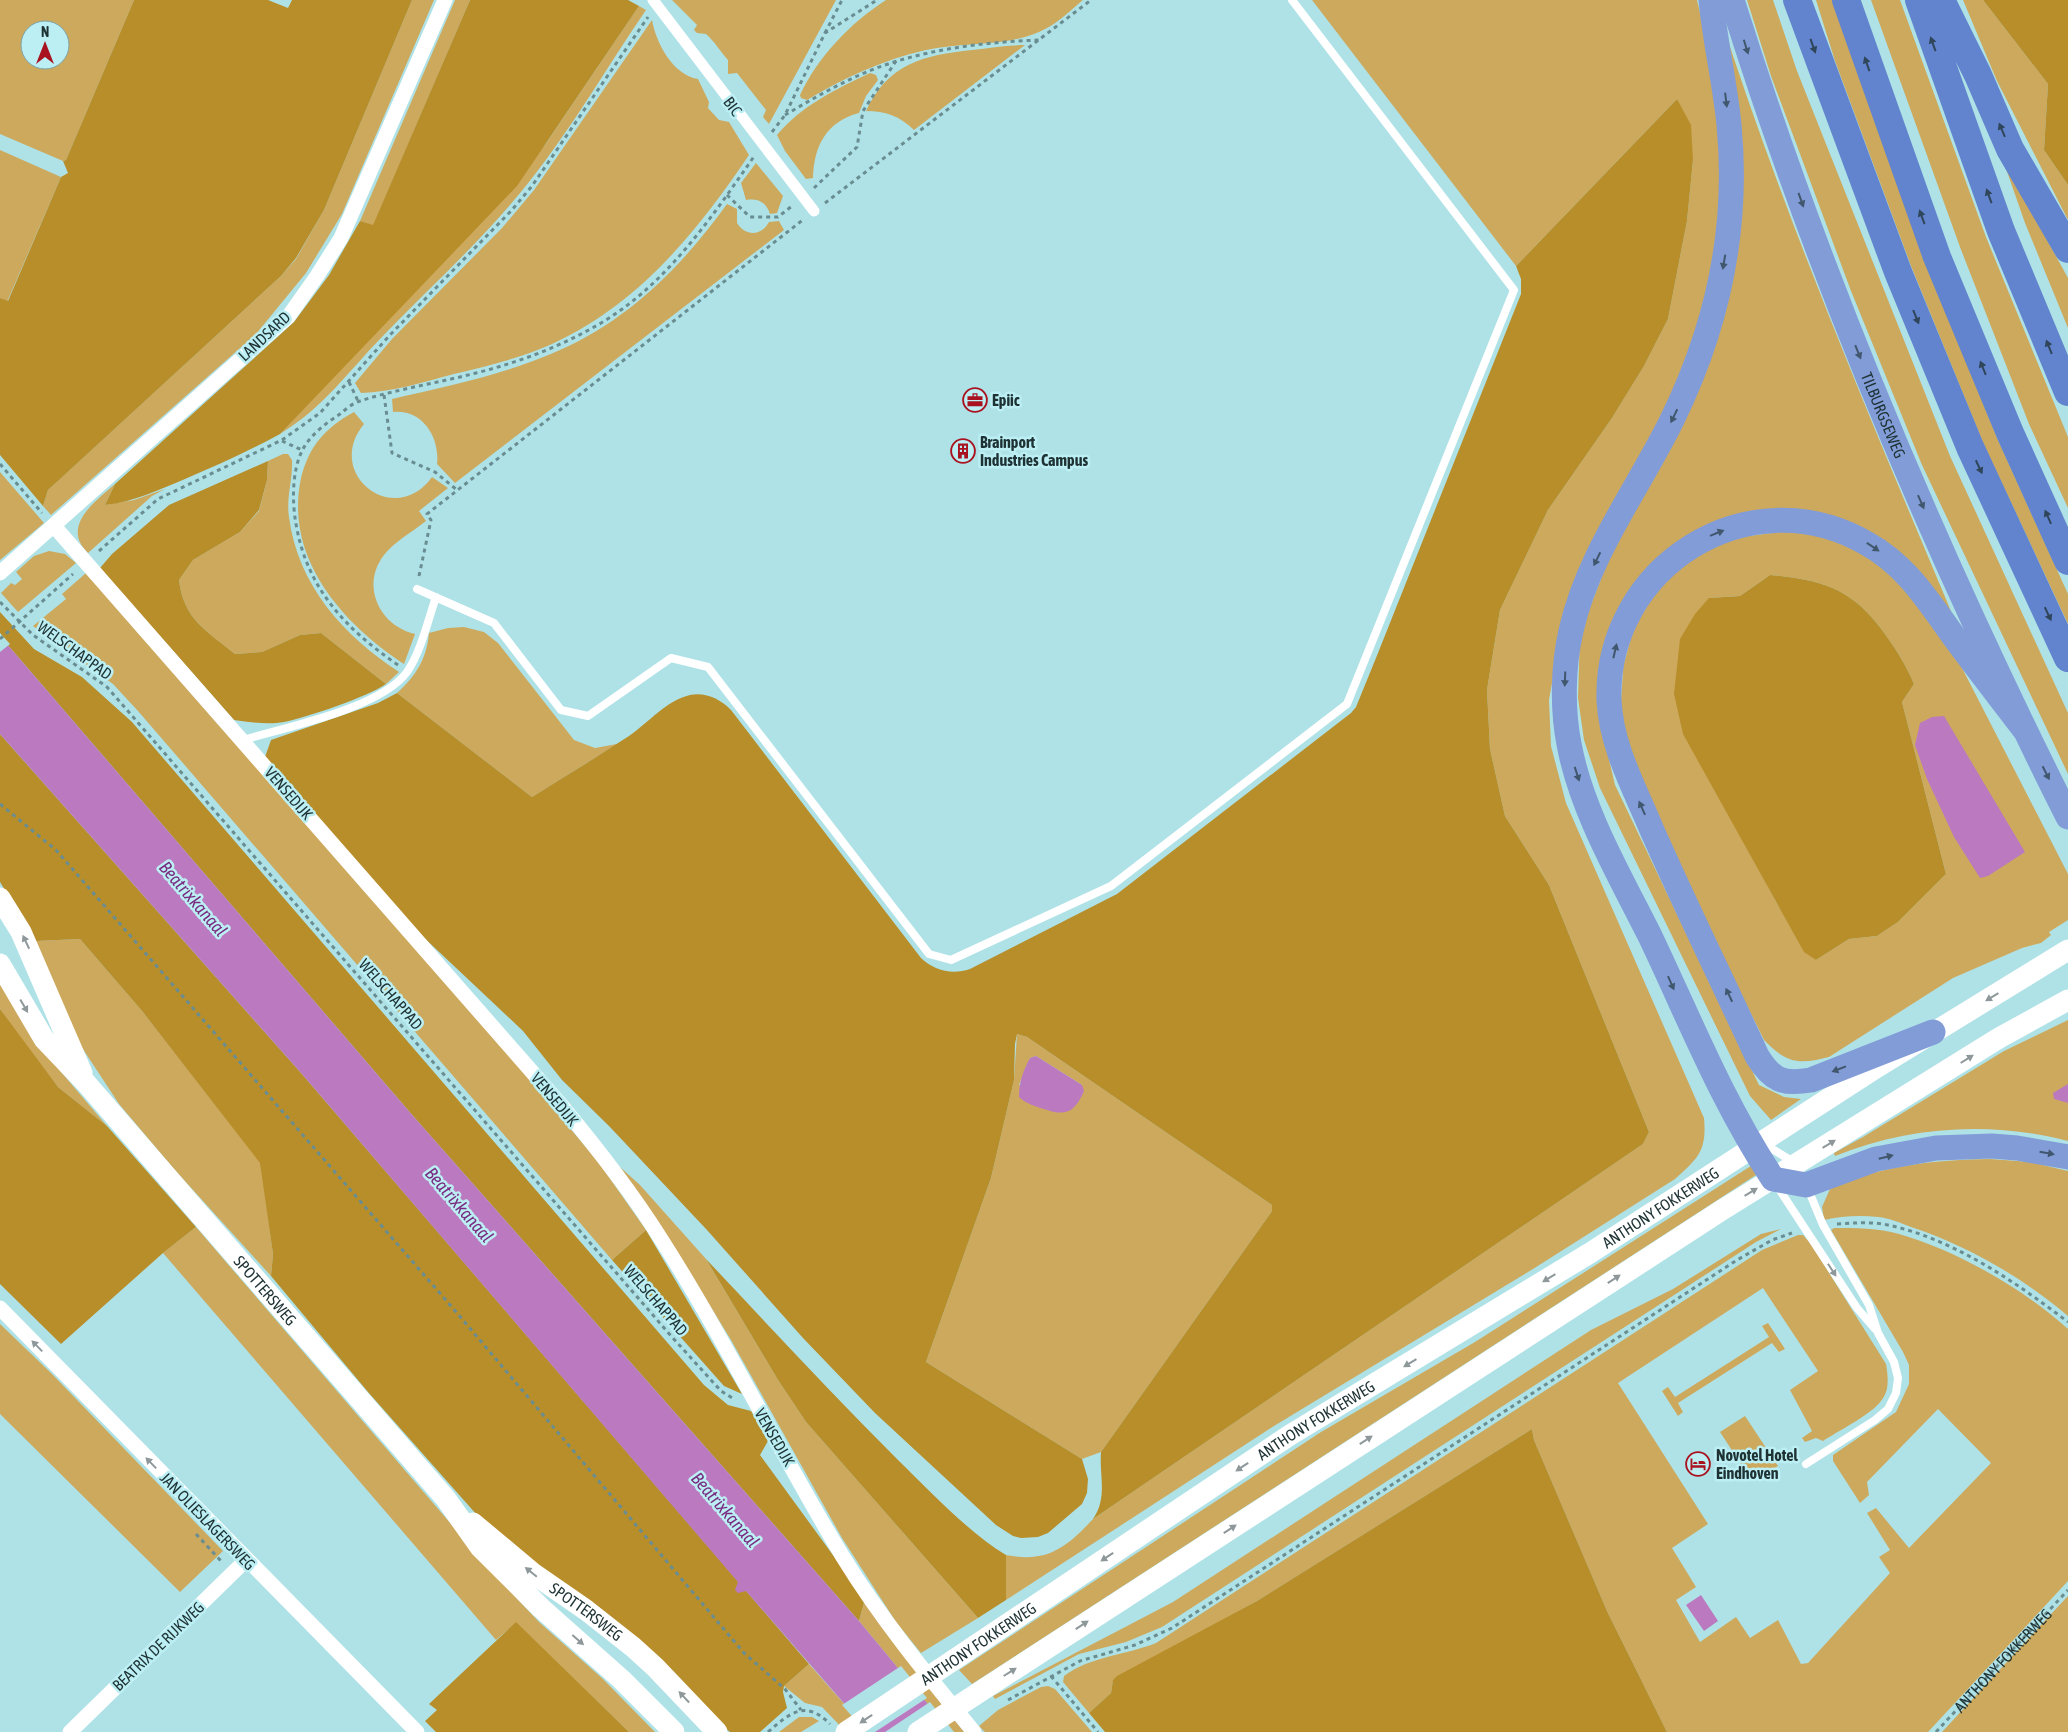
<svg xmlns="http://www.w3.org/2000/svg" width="2068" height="1732" viewBox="0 0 2068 1732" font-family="'Asap Condensed',sans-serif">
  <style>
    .green { fill: #cda95d; fill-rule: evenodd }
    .forest { fill: #b88e2b }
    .water { fill: #bb7abf }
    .pier { fill: #afe2e7 }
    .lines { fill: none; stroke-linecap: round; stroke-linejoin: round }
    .path { stroke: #698d91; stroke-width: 3; stroke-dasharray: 4 4; stroke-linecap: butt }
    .service { stroke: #fff; stroke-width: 8 }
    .pedestrian { stroke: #fff; stroke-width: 11 }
    .minor { stroke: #fff; stroke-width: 15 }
    .secondary { stroke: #fff; stroke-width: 21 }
    .trunk { stroke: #829cd8; stroke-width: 25 }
    .motorway { stroke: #6284ce; stroke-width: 28 }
    .oneway { fill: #2f465a }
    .oneway2 { fill: #41576d }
    .oneway3 { fill: #8e989a }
    .labels { text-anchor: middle; stroke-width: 5; stroke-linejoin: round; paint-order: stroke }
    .street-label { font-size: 16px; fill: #1e3234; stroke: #bceff4 }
    .poi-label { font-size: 16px; font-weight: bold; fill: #1e3234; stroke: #bceff4; text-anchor: start }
    .water-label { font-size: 18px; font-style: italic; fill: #792b7f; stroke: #bceff4 }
  </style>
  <rect width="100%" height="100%" fill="#afe2e7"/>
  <path class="green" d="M0,0h134l-68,160 -3,1 -63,-27zM30,30h30v30h-30z
    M412,0h22l-92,214 -36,59 -50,61 -205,181 -8,-9 5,-16 233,-214 15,-17 28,-49z
    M455,0h15l-97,226 -13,-5z
    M672,0h164l-67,124 -6,-7 3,-7 -29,-37 -9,1v-14c-8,-9 -13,-18 -22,-26l-9,-1 -3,-3 3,-5z
    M886,0h197c-11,9 -23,21 -36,28 -36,20 -82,13 -121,22 -43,10 -81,27 -119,50l-6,-2 -1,-3c18,-38 50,-72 86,-95z
    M1312,0h385l21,88 3,141 -19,101 -140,296 -13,74 2,46 15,57 138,315c3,33 -6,40 -29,61l-142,90 -259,157 -268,174v-45c41,8 60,-7 87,-36l550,-375 6,-12 -100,-247 -44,-69 -15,-67 -3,-59 13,-80 48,-100 64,-92 32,-52 24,-47 19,-98 6,-61 -16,-61 -161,167z
    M1747,0h26l24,71 153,385 118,257v61l-146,-309 -71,-174 -80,-215z
    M1816,0h17l93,263 72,177 70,154v30l-84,-179 -73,-179 -76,-205z
    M1871,0h29l86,237 82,200v71l-39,-84 -69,-177z
    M1963,0h20l65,84 -4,66 24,35v35l-71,-139z
    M639,6l7,4c-39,57 -74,118 -117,172 -44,56 -99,105 -148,156 -35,36 -57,69 -101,96l265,-289z
    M1718,10c67,209 153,411 238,613l-38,-45 -129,-64 -141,60 -44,164 11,47 144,300 25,12 17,2 -30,21 -21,-24 -150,-308 -16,-48 -6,-42 2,-65 157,-404z
    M652,20c4,23 21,55 46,59l11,23 -1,6 11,12 10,2 20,33c-53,78 -110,149 -197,189 -31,14 -65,22 -98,30 -30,8 -62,18 -93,19l-6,-10 37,-44 110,-111 32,-38z
    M1025,45l-111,85c-14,-14 -29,-19 -48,-19 22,-47 57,-56 106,-61 17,-2 35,-5 53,-5z
    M870,73l6,2 2,5 -12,16 -7,17c-33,9 -45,33 -46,65l-7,1 -21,-28 -8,-16c24,-29 59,-46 93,-62z
    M1989,120l46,98 33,60v50l-43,-105z
    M0,150l61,27 -54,125 -7,-4z
    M756,163l27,33 -6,17 -7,1c-4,-12 -12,-16 -24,-14l-5,-17z
    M727,204l10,5v14c8,13 24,14 32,-1l10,-1 5,9 -329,253 -18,-19c3,-26 -14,-55 -44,-52l-1,-13c57,-13 115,-25 168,-49 70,-31 123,-85 167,-146z
    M354,412l10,12c-41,50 31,105 68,53l16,11 -29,23 7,10c-14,11 -32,21 -42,34 -24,31 -4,71 31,79l-11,30c-62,-41 -120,-106 -103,-186 8,-32 24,-50 53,-66z
    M283,454h5l4,6c1,19 -6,38 -3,57 9,69 55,119 110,155l-13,12 -65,-51 -21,2 -38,17 -27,2c-29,-24 -51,-34 -56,-74l14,-20 47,-28 19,-21 8,-31 1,-19z
    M0,472l44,51 -44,37z
    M115,484l-10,21 29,-5 31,-11 -13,7 -64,57c-28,-27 8,-52 27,-69z
    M1803,529l73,29 68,75 124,241v46l-19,12 2,3 -10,8 -19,5 -69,30 -124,79c-31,8 -43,6 -65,-17l-122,-246 -22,-81 5,-69 33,-60 60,-44zM1770,575c54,5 83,14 115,59 12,17 21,31 29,50l-12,18 44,172 -48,48 -21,14 -28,3 -33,21 -38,-55 -75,-139 6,-168 31,-2z
    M49,551l16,3 11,9 -58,49 -17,-19 10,-10 4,2 7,-6 -6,-7 18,-16z
    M86,573l427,487 86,103 47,67 -34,30 -474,-549 -25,-27 -80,-58 33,-27 -4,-5z
    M464,627l20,5 14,11 76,97 21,8 22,-4 -85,53 -135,-104c19,-17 30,-35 32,-60l19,-5z
    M80,939l62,72 119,152 12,91 -2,22 -97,-107 -55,-65 -40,-61 -43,-102z
    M0,976l56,90 51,60 -49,-39 -40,-51 -18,-27z
    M2068,1020v121c-77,-20 -159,-15 -233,15l-1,-3 29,-16 141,-86z
    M1017,1034l10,3 245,168v6l-171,241 -19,7 -156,-97 65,-184 23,-98zM1036,1056l46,29h-63l11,-27z
    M1990,1159l40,3 38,9v145c-46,-39 -100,-70 -157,-89 -10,-4 -22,-9 -33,-10 -18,-2 -37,-1 -54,3l-2,-13 8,-18c50,-24 106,-29 160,-30z
    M1754,1164l5,9 -787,511 -13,-14 362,-238 154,-90z
    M620,1167l20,18 66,74 72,121 28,42 172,196 -57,35 -25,-31 -54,-84 -111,-198 -70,-114z
    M196,1227l298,347 45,48 64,57 52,53h-26l-113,-109 -20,17 -333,-387z
    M1834,1228c22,0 44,0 65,6 57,16 125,55 169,95v252l-140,151h-261l-60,-121 -73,-171 -2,-11 -275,172 -144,80 -2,12 -22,20 -26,-31 1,-6c27,-20 62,-21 92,-33l606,-393 36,-15h5l8,9 75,120c2,12 4,27 -5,37 -9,13 -43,30 -58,40l-7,-3 -11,4 -3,-4 10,-7 -22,-41 28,-19 -55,-83 -145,95 90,141 -36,24 24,39 -20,13 24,42 36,-25 14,21 28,-18 23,44 7,-1 82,-90 -11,-16 11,-7 -23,-37 9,-5 33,40 82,-85 -53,-54 -71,73 2,13 -9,8 -27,-42v-6l63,-43 13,-28v-19l-6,-13 -72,-122z
    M1781,1229l-25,13 -594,385 -36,15 -47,12 -84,45 -2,-3 180,-94 418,-272 82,-41 88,-55z
    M1768,1323l17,26 -6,3 -7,-9 -94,60 5,9 -5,4 -16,-25 6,-4 7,10 94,-60 -7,-11z
    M0,1324l51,49 172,178 -43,41 -180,-178z
    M1745,1416l33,50 -17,11 -3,-5 -8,6 -30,-46z
    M2068,1596v136h-126l110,-119z
    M865,1599l25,39 74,94h-13l-92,-111z
    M809,1664l60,68h-23l-24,-25 -17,-4 -21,-17z
    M1048,1686l7,3 37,43h-107l-6,-6 19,-16 43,-23z
    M799,1717h13l7,4 -18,11h-22z"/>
  <path class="forest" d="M134,0h134l20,8 4,-8h120l-88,210 -28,48 -15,18 -222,204 -11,10 -5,16 -43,-51v-157l8,3 53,-124 7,-4 -5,-12 3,-1z
    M470,0h158l11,6 -122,180 -237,248c-31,17 -62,31 -95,45 -27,11 -51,23 -80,26l10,-21 179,-162 35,-47 31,-54 13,4z
    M1983,0h85v185l-24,-35 4,-66z
    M1677,99l14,26 2,35 -6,61 -19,98 -24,47 -32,52 -64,92 -48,100 -13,80 3,59 15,67 44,69 100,247 -6,12 -550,375c15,-22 6,-43 8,-67l171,-241v-6l-245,-168 -10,-3 -2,10 -1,36 -23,98 -65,184 156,97 6,20 -1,14 -5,11 -34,29 -10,4 -17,1 -8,-2 -17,-11 -121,-112 -72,-75 -96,-108 -98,-104 -47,-46 -39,-49 -104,-98 -154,-176 6,-17 107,-37 19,-10 135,104c32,-20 65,-40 97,-61 19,-13 38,-36 61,-41 16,-3 30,4 41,15l190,248c14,13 31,17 49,11l147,-75 234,-181 5,-6 22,-54 143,-359v-15l-5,-13z
    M268,461l-1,19 -8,30 -19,22 -47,28 -14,20c5,40 27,50 56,74l27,-2 38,-17 21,-2 65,51c-19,13 -78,33 -102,38 -16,3 -34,0 -50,-2l-134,-152 12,-14 57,-49z
    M1770,575c54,5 83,14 115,59 12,17 21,31 29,50l-12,18 44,172 -48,48 -21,14 -28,3 -33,21 -12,-8 -121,-218 -9,-40 6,-55 15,-25 14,-16 31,-2z
    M0,612l34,37 48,28 50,45 572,663 24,20 23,6 17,30 -8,14 105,144 -6,22 -446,-505 -413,-480z
    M0,734l302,340 507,590 -25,22 -1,6 4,16 -27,24h-30l-238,-200 -124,-140 -97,-116 2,-22 -13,-91 -118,-152 -62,-72 -44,2 -36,-59z
    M0,1009l58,78 49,39 89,101 -33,26 -102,91 -61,-60z
    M646,1230l96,164 -18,-8 -112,-126z
    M706,1259c63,67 126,135 192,201 32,31 71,73 108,95v45l-28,18 -172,-196 -28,-42z
    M1532,1429l2,11 73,171 60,121h-562l-16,-19 22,-20 2,-13 4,-4 140,-75z
    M516,1622l113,110h-193l-11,-11 12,-11 -8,-6z"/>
  <path class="water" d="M0,636l413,480 446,505 92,111h-82l-123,-141 -8,2 -3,-3 3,-8 -436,-508 -302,-340z
    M1944,716l81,136 -37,24 -8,2 -26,-41 -27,-58 -12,-34 5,-22 12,-6z
    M1036,1056l46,29 2,6c-9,21 -18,26 -40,18 -10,-3 -17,-5 -25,-12 0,-15 4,-26 11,-39z
    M2068,1084v19l-14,-4 -1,-6z
    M1701,1595l17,26 -14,10 -18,-26z"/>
  <path class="pier" d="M0,633l10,11 -10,8z
    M901,1666l26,32 -52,34h-9l-24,-27z
    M930,1702l24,30h-69z"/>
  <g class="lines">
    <g class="path">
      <path d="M825,33l17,-33"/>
      <path d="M785,115c29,-17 58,-34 89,-46 52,-20 111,-27 166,-29"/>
      <path d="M772,132l13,-17 40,-82 52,-33"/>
      <path d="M814,188l43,-41 6,-36 33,-50"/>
      <path d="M727,195l23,22h28l14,-11"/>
      <path d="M825,203l266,-203"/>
      <path d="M349,382l9,19"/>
      <path d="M384,395l8,58 43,19 22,18"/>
      <path d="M282,441l20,9"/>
      <path d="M0,464l42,49"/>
      <path d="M99,551l59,-52 124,-59 38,-27 69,-77 122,-125 21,-25 116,-169"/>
      <path d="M419,576l12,-56 -4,-6 377,-295"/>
      <path d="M0,602l33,33 74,52 565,650 49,54 13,8"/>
      <path d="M0,639l73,-65"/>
      <path d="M398,665c-52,-36 -91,-76 -102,-141 -4,-22 -4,-53 6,-73 7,-15 24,-28 38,-37 6,-5 13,-11 20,-13 37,-12 78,-18 116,-28 44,-11 86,-27 125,-50 66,-39 111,-106 154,-168"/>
      <path d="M0,804l56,46 401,463 287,340 41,36 16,21"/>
      <path d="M1837,1224c16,-1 31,-2 46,0 68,13 131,57 185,98"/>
      <path d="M196,1534l25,27"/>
      <path d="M1051,1676l47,56"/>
      <path d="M1008,1700l72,-39 55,-16 37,-17 565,-368 35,-20 20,-7"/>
      <path d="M768,1732c22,-19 37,-33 62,-8"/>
      <path id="s1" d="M1936,1732l132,-142"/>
    </g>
    <path class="service" d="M417,589l77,34 67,87 27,6 83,-58 37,9 221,287 22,6 160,-74 236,-182 167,-414 -222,-290
      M243,740c44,-13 138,-32 164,-68 14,-20 21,-52 29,-75
      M1761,1147l13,3 21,13
      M1777,1186l80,122 18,21
      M1806,1464l69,-44 13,-11 8,-16 2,-15 -4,-16 -16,-29 -9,-28 -46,-80 -15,-36"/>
    <path class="pedestrian" d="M653,0l161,211"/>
    <path class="minor" d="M54,526l508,580c35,42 68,84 97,130 67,104 120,216 184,321 38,62 85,119 131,175
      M0,573l288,-256 29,-41 24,-38 104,-238
      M0,1308l417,424
      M70,1732l176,-172"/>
    <g class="secondary">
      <path d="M0,898l21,34 61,141"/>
      <path id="s2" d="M0,964l44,75 42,44 360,416 34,48 61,61 80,71 53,53"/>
      <path id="s3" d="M473,1523l61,51 52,36 47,37 22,20 62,65"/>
      <path id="s4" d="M846,1732l444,-297 300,-182 289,-187 189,-116"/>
      <path d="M918,1732l804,-522 277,-172 69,-38"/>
    </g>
    <g class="trunk">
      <path d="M1711,0c4,42 14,83 18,125 10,103 -12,203 -57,295 -34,69 -84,134 -101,211 -8,35 -9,77 -2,113 12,66 51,132 81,192 40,84 71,164 123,243l33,6 70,-26 60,-11 56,-2 25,2 51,9"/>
      <path id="s5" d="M1732,0c88,281 204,554 336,817"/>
      <path d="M1933,1032l-122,48c-29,5 -39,0 -54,-24 -35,-76 -72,-151 -106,-228 -17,-41 -40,-82 -42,-128 -4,-134 140,-224 257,-157 42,23 64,61 91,98 22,30 45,59 67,88"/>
    </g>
    <path class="motorway" d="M1797,0l101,272 72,175 98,211
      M1846,0l91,257 73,176 58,128
      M1919,0l82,231 67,161
      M1941,0l37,75 32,74 58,100"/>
  </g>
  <defs><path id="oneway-solid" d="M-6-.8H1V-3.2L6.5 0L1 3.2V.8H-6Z" transform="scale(1.25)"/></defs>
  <g class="oneway">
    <use href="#oneway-solid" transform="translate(1933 44) rotate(-110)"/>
    <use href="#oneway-solid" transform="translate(1813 46) rotate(70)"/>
    <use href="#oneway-solid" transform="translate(1867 64) rotate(-109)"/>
    <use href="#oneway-solid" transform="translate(2002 130) rotate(-113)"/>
    <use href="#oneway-solid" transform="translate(1989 196) rotate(-110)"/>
    <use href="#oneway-solid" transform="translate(1922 217) rotate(-110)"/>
    <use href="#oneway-solid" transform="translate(1916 317) rotate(68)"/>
    <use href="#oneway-solid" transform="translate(2049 347) rotate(-112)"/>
    <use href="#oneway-solid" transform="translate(1983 368) rotate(-112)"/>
    <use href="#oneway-solid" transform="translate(1979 467) rotate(65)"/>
    <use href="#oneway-solid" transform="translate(2048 517) rotate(-114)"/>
    <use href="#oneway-solid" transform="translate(2048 614) rotate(65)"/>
  </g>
  <g class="oneway2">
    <use href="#oneway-solid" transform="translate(1746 47) rotate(73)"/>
    <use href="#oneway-solid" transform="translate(1726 100) rotate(83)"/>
    <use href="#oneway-solid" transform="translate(1801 200) rotate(70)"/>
    <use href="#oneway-solid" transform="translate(1724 262) rotate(100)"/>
    <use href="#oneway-solid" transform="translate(1858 352) rotate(68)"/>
    <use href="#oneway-solid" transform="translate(1674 416) rotate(116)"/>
    <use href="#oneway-solid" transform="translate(1921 502) rotate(66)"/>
    <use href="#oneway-solid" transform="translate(1717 533) rotate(-22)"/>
    <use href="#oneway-solid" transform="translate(1873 547) rotate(34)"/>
    <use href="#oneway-solid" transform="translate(1597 559) rotate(116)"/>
    <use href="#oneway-solid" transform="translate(1615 651) rotate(-77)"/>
    <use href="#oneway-solid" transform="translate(1565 679) rotate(92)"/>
    <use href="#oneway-solid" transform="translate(2046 773) rotate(63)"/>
    <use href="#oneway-solid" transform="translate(1577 774) rotate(72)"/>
    <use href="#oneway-solid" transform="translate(1642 808) rotate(-114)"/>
    <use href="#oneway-solid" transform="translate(1671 983) rotate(66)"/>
    <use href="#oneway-solid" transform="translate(1729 995) rotate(-115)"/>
    <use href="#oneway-solid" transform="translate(1839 1069) rotate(159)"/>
    <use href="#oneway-solid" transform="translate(2047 1153) rotate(10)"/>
    <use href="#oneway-solid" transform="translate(1886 1157) rotate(-14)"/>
  </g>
  <g class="oneway3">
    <use href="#oneway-solid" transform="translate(26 942) rotate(-115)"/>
    <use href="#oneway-solid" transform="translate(1992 997) rotate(149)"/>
    <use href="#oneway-solid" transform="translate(24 1006) rotate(60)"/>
    <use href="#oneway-solid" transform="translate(1967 1059) rotate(-32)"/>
    <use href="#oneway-solid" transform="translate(1829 1144) rotate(-31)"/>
    <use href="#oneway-solid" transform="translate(1751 1192) rotate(-31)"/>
    <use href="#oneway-solid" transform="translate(1832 1270) rotate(57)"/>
    <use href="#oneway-solid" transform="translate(1549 1278) rotate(149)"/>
    <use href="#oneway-solid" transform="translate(1614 1279) rotate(-33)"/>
    <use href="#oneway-solid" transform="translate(37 1346) rotate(-134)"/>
    <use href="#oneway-solid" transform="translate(1410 1363) rotate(149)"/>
    <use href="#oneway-solid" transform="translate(1366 1440) rotate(-33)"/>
    <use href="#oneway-solid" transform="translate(151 1463) rotate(-134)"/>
    <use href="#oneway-solid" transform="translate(1242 1467) rotate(146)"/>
    <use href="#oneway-solid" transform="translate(1230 1529) rotate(-33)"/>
    <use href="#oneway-solid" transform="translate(1107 1557) rotate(146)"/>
    <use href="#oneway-solid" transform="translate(531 1572) rotate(-141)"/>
    <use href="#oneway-solid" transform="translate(1082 1625) rotate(-33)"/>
    <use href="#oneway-solid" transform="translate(578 1640) rotate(41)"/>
    <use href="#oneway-solid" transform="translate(1010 1672) rotate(-32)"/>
    <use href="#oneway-solid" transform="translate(684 1697) rotate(-133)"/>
    <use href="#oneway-solid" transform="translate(866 1719) rotate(146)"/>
  </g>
  <defs>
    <g id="office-ring" transform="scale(1.25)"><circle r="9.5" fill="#bceff4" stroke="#a91320" stroke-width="1.5"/><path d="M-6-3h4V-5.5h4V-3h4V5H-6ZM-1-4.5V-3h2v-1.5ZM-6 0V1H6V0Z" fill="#a91320"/></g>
    <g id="building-ring" transform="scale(1.25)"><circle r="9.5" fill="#bceff4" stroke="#a91320" stroke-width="1.5"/><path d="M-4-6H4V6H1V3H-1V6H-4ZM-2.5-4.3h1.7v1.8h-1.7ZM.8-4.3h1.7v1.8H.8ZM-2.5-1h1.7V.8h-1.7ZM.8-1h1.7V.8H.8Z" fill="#a91320"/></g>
    <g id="hotel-ring" transform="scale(1.25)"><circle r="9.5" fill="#bceff4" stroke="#a91320" stroke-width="1.5"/><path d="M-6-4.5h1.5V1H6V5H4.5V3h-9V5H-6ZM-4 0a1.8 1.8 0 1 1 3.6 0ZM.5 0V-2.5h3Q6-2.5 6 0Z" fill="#a91320"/></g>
  </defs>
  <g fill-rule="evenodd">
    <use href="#office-ring" x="975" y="400"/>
    <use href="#building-ring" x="963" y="451"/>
    <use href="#hotel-ring" x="1698" y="1464"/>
  </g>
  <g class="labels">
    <g class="street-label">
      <text transform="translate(733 106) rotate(53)" y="6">BIC</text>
      <text transform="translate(264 336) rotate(-43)" y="6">LANDSARD</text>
      <text dy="6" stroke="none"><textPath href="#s5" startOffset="442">TILBURGSEWEG</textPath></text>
      <text transform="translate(75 650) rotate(36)" y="6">WELSCHAPPAD</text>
      <text transform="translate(289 793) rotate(49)" y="6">VENSEDIJK</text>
      <text transform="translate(391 994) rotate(49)" y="6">WELSCHAPPAD</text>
      <text transform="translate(555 1099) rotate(50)" y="6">VENSEDIJK</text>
      <text dy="6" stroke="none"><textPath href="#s4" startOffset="969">ANTHONY FOKKERWEG</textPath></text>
      <text dy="6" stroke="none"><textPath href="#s2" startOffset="422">SPOTTERSWEG</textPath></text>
      <text transform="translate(656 1300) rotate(49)" y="6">WELSCHAPPAD</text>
      <text dy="6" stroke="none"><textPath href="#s4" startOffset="564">ANTHONY FOKKERWEG</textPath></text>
      <text transform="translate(775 1437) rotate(60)" y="6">VENSEDIJK</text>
      <text transform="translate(208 1521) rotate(46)" y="6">JAN OLIESLAGERSWEG</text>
      <text dy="6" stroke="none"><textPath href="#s3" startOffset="144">SPOTTERSWEG</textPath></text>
      <text dy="6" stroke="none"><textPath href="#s4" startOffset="159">ANTHONY FOKKERWEG</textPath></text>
      <text transform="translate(158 1646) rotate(-44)" y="6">BEATRIX DE RIJKWEG</text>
      <text dy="6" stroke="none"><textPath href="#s1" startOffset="98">ANTHONY FOKKERWEG</textPath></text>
    </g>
    <g class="poi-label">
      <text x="992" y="406">Epiic</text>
      <text x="980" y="448">Brainport<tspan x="980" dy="18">Industries Campus</tspan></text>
      <text x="1716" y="1461">Novotel Hotel<tspan x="1716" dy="18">Eindhoven</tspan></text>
    </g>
    <g class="water-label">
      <text transform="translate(193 899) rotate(49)" y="6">Beatrixkanaal</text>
      <text transform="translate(459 1205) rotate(49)" y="6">Beatrixkanaal</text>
      <text transform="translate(725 1510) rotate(49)" y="6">Beatrixkanaal</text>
    </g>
  </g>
  <g transform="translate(45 45)"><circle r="24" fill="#bceff4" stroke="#7da3a7"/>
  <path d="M0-4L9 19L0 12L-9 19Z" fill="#a91320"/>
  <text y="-8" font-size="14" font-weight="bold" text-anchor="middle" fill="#1e3234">N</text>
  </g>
</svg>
